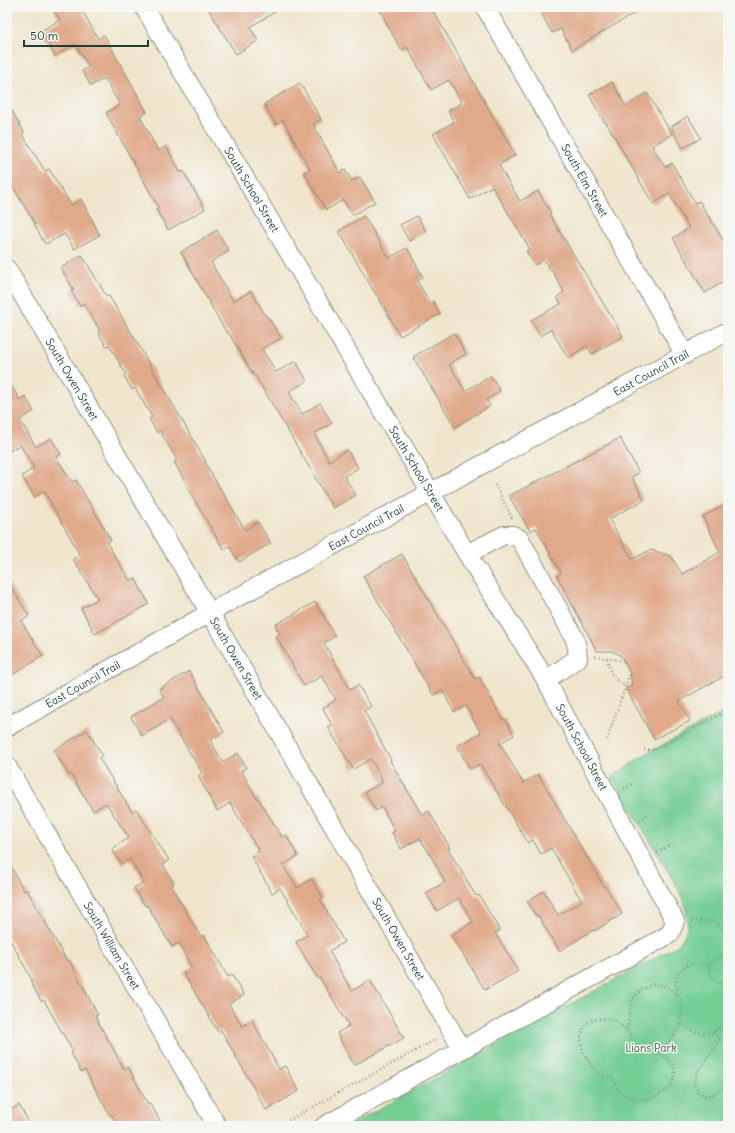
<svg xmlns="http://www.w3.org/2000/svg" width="735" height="1133" viewBox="0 0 735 1133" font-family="Delius,sans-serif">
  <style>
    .green { fill: #75ce94; stroke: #4a8664 }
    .building { fill: #e0a98a }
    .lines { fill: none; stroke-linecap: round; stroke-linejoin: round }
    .minor-casing { stroke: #889180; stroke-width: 20 }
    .path { stroke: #889180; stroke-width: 2.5; stroke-dasharray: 1 3; stroke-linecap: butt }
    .minor { stroke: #fff; stroke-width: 18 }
    .labels { text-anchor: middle; stroke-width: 3; stroke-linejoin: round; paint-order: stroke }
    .street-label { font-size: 11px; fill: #1f3d34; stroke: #f6f6f2 }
    .park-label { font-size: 11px; fill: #34614c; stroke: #f6f6f2 }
  </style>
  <rect width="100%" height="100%" fill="#f6f6f2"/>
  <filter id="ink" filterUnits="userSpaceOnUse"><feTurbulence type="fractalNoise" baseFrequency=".025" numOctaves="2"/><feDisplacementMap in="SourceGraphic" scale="8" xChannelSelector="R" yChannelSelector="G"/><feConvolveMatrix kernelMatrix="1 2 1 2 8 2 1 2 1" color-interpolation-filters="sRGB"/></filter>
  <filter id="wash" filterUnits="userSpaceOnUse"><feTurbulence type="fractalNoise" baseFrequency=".012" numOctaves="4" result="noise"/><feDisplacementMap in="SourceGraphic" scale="16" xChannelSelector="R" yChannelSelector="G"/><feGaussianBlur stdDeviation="0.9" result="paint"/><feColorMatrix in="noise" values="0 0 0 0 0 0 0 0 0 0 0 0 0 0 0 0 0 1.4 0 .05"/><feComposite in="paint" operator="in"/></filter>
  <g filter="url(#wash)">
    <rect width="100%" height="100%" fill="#f0e5cc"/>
    <path class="green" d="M728,710v416h-380l327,-179c17,-15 13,-30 8,-50l-71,-120 32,-22z"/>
    <g id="blocks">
      <path class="building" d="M52,7h28l18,32 6,-4 43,77 -7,4 18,35 8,-5 14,26 3,-1 22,38 -37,21 -12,-21 3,-1 -53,-95 14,-8 -16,-27 -13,8 -9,-15 7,-4 -14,-23 -20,12 -14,-25 19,-11z
        M207,7h76l-33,20 8,14 -22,13z
        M378,7h53l84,148 -16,10 7,13 14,23 18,-10 13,22 -2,1 74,122 -31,18 -5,-8 -19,12 -17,-29 -11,7 -9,-16 30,-16 -4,-7 7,-5 -13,-23 -1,1 -6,-10 -9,5 -9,-14 4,-2 -38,-63 -22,13 -37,-65 21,-12 -6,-11 14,-8 -13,-23 -18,10 -24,-43 -6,3z
        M538,7h107l-73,43 -11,-21 -9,4z
        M612,82l14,24 21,-13 25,41 -20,12 13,21 7,-4 23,40 4,-2 29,47v31l-23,14 -32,-55 16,-10 -20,-34 -16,10 -47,-82 -1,1 -16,-28z
        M300,83l21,36 -8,5 27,49 5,-3 7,11 8,-4 15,25 -22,13 -10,-15 -17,10 -22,-38 6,-3 -27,-49 -7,5 -12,-21z
        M7,102l17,30 -2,2 23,37 4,-2 22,36 10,-6 19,36 -26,14 -9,-15 -20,10 -11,-20h1l-22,-37 -1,1 -5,-8z
        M688,116l13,22 -18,10 -12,-21z
        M364,216l25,42 18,-10 16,29 -6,4 13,22 3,-2 7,13 -40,22 -23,-41h-1l-37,-64z
        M417,216l9,15 -17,10 -9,-16z
        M217,230l12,21 -18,11 22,39 18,-10 16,27 1,-1 13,21 -19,11 14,23 20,-11 11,20 -18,11 13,22 18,-11 12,20 -18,11 15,27 18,-11 11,18 -14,8 12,19 -23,13 -78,-133 -1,1 -26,-44h-2l-45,-80z
        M82,255l25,42 2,-1 26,43 71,123 -1,1 40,67 13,-8 13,21 -32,19 -10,-16 -5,4 -38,-65h1l-13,-23 3,-2 -17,-29 -3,2 -8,-14 3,-2 -17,-29 -3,2 -8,-14 2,-2 -17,-29 -3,1 -8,-14 2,-1 -16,-28 -4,3 -9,-15 3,-1 -13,-22z
        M454,333l12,21 -17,10 16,27 26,-15 9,15 -14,9 4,6 -35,21 -42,-70z
        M7,378l13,22 5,-4 9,15 -14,9 16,27 15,-9 10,16 -5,3 16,25 4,-2 35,60 -4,3 23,38 5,-3 14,26 -54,30 -14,-26 17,-9 -25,-40 7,-4 -36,-64 -9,6 -13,-21 12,-8 -14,-23 -13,7z
        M620,438l19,35 -7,4 12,23 -35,19 23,40 19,-9 20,6 11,18 38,-22 -17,-35 25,-14v171l-49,27 11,20 -36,18 -28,-50 6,-5 -2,-11 -6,-12 -4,-6 -8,-4h-15l-40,-75 4,-3 -25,-45 -6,3 -21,-35z
        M402,554l73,125 4,-2 24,43 2,-1 9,16 -14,8 14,25 9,15 15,-9 36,61 30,52 1,-1 17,28 -28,17 -1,-1 -34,21 -21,-36 -2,1 -9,-15 17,-10 14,24 24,-14 -31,-53 -10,6 -8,-14 -5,3 -48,-79 -10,5 -13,-23 24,-13 -15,-27 -12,6 -12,-22 -9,5 -70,-119z
        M7,580l22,36 -8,5 22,35 -36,22z
        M315,602l20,34 -11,7 26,47 8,-5 13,21 -7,5 27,49 -1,1 32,54 7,-4 21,37 -2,1 28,47 3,-1 21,36 -5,2 23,38 -33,19 -34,-55 22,-13 -14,-24 -22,13 -11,-18 19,-11 -10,-19 -15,-25 -19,11 -9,-16 3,-2 -13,-24 -6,4 -11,-19 18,-10 -12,-23 -18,10 -25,-42 4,-2 -9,-17 13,-8 -14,-24 -18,10 -28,-50 4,-2 -5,-9z
        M189,671l35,61 -14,8 13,22 15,-9 8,15 -5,2 16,29 1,-1 24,39 4,-2 12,21 -15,9 14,23 14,-9 12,19 -3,1 24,43 -15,9 9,16 14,24 18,-11 34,58 -50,27 -17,-32 12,-7 -29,-48 -2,1 -22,-37 12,-7 -28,-47 -8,5 -21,-37 8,-5 -29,-48 -13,8 -19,-35 4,-3 -32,-54 -28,17 -11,-19 33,-20 -5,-8z
        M87,730l15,25 -3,3 33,54 4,-3 33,51 -6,4 11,20 -3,2 30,51 3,-2 24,42 4,-2 12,20 -15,9 13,22 10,-6 27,49 6,-3 14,25 -33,19 -45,-80 -3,2 -35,-60 9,-5 -13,-24 -7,4 -25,-42 -2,1 -11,-18 10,-5 -14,-24 -8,5 -10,-15 17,-11 -23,-35 -13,8 -22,-37 -2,1 -15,-25z
        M7,859l17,32 3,-1 40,71 2,-1 29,55 -3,1 29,53 4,-2 20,37 2,-1 13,23h-45l-6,-11 -2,1 -25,-46 -4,2 -10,-19 2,-1 -29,-52 -3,1 -11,-20 2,-1 -25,-46z
        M19,1105l12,21h-24v-14z"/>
    </g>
  </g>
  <g filter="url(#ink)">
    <use href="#blocks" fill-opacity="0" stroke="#889180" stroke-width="1"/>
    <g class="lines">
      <g class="minor-casing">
        <g id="minor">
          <path id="s1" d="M144,7l323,547 79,126 129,241 -5,13 -346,192"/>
          <path id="s2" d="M485,7l200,348"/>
          <path id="s3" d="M7,269l203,344 252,436"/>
          <path d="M467,554l37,-19h9l7,4 55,100 2,10 1,9 -32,22"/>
          <path id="s4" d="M7,727l220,-124 501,-272"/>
          <path id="s5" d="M7,766l210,360"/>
        </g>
      </g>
      <path class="path" d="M495,485l17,33
        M595,656l29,5
        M607,658c3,15 5,21 19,29
        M607,740l23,-67
        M644,750h11l73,-40
        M624,789l9,-6
        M640,820l10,-7
        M657,853l13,-8
        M692,921h23l13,15
        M708,966l20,-17
        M728,984l-3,-2h-10l-7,-16c-13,-6 -31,-1 -32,16 0,4 1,9 2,14l-12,-10 -12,-2 -14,6 -8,10 -5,30c-4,-3 -10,-8 -15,-10 -5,-2 -10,-2 -15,-1 -28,7 -14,44 4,56 3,2 8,2 12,3 2,4 3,11 7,14 28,25 86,-18 35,-41 13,-7 21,-14 25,-28 18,14 32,15 48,-2
        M678,996l4,5 -2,22
        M627,1031c9,15 10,18 28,20
        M714,1032l6,8
        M728,1038l-8,2 -22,31 -4,12 4,9 7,4c10,-1 16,-5 23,-14
        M278,1126l159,-87"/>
      <use href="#minor" class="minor"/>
    </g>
  </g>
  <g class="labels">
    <g class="street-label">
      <text dy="4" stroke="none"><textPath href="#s2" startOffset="200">South Elm Street</textPath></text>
      <text dy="4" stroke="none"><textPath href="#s1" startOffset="212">South School Street</textPath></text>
      <text dy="4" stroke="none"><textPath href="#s4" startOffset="735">East Council Trail</textPath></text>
      <text dy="4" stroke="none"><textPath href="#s3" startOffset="128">South Owen Street</textPath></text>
      <text dy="4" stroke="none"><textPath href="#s1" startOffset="536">South School Street</textPath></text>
      <text dy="4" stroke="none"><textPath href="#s4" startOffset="411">East Council Trail</textPath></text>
      <text dy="4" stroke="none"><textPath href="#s3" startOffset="452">South Owen Street</textPath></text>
      <text dy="4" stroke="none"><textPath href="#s4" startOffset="87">East Council Trail</textPath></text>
      <text dy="4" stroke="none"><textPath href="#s1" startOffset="860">South School Street</textPath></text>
      <text dy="4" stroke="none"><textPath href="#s3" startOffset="776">South Owen Street</textPath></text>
      <text dy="4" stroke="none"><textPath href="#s5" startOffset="208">South William Street</textPath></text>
    </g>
    <g class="park-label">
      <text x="651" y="1052">Lions Park</text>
    </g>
  </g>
  <rect width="735" height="1133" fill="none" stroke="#f6f6f2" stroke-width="24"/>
  <path d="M24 40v6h124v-6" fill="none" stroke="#1f3d34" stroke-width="2"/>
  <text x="30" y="40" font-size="12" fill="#1f3d34" stroke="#f6f6f2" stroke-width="3" paint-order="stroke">50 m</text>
</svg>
